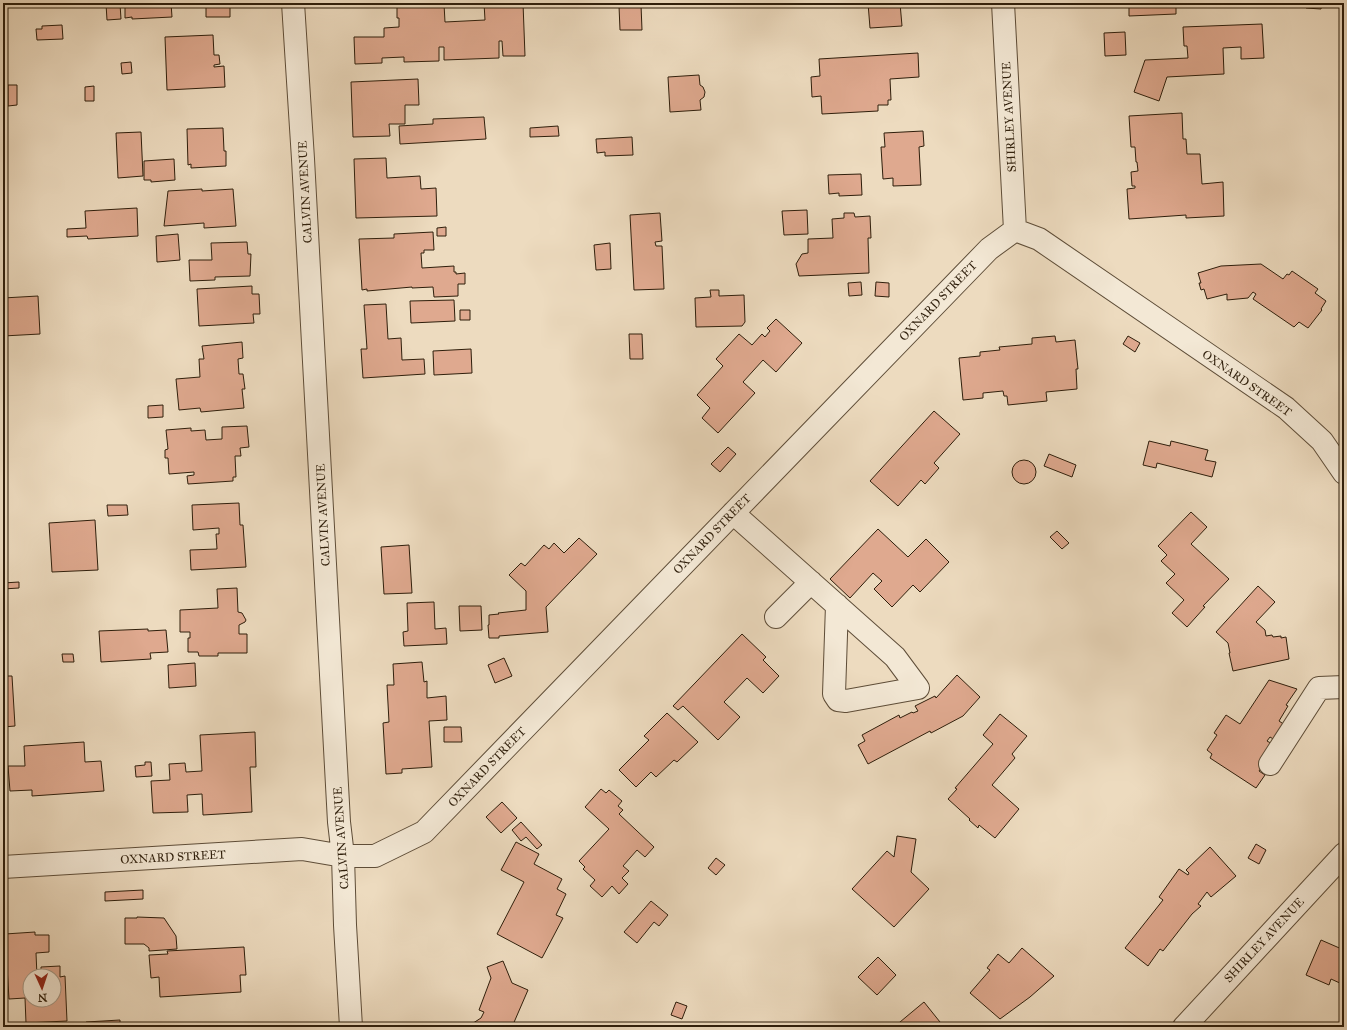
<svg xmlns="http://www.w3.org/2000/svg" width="1347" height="1030" viewBox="0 0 1347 1030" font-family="'IM FELL Great Primer',serif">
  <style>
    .building { fill: #dfa98f; stroke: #2e1e0b }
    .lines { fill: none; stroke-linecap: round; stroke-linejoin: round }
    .minor-casing { stroke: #5e4d38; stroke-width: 24 }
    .minor { stroke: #f3e8d5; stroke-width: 22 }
    .labels { text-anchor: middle; stroke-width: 4; stroke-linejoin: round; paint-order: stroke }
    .street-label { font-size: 12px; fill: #2e1e0b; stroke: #f3e8d5 }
  </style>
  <rect width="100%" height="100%" fill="#eddbbf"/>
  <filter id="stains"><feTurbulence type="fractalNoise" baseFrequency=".005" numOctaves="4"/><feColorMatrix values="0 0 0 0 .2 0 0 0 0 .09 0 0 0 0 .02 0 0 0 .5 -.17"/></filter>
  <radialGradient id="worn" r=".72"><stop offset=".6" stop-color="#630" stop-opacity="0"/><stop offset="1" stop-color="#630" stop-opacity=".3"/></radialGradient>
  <path class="building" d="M147,3h24l1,14 -40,2v-2l-7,1v-11l23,-1z
    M206,3h24v14h-24z
    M397,3h15v2l32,-1 1,18 40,-2 -1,-17h39l2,53h-22l-1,-15h-3v17l-55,2v-13h-5v14l-35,1v-5l-22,1v5l-27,1 -1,-27h30v-9l15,-1v-9h-2z
    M868,3h32l2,23 -32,2z
    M1129,3h47v11l-47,2z
    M1306,3h16l-1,6 -15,-1z
    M106,4h14l1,15 -14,1z
    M641,5l1,25h-22l-1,-24z
    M1262,24l2,34 -23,1v-12l-18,1 1,26 -57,3 -8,24 -25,-9 11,-32 43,-2 -1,-12h-3l-1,-19z
    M62,25l1,14 -26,1 -1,-11h6v-3z
    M1125,32l1,23 -21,1 -1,-23z
    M213,35l1,20h5l1,9 -6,1v2l10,-1 1,21 -58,3 -2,-53z
    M918,53l1,24 -29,2 1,21h-3v5h-10v6l-56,3 -1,-18 -9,1 -1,-20 9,-1 -1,-17z
    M131,62l1,11 -10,1 -1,-11z
    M699,75l1,10 3,2 2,5 -1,5 -4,3 1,10 -31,2 -2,-35z
    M418,79l1,26h-14v19h-16l1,12 -37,1 -2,-55z
    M8,85h9v20l-9,1z
    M94,86v15h-9v-14z
    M1182,113l1,26h3l1,15h13l2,30 21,-2 1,34 -38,2v-3l-57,4 -2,-30 8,-1v-2h-3l-1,-14 7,-1 -1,-9h-1l-1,-15h-4l-2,-31z
    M484,117l2,22 -86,5 -1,-18 34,-2v-5z
    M558,126l1,10 -29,1v-9z
    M223,128l1,23h2v15l-35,2v-4l-3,1 -1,-36z
    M923,131l1,15 -5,1 2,38 -28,1v-8l-10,1 -2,-32h4l-1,-14z
    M141,132l2,44 -25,2 -2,-45z
    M632,137l1,18 -28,1v-4l-8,1 -1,-14z
    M386,158l1,20 33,-2 1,13 15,-1 1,28 -81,2 -2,-59z
    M174,159l1,21 -24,2v-2h-7v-19z
    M3,170h3v14h-3z
    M861,174l1,21 -23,1v-3l-10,1 -1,-19z
    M202,189v2l31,-2 3,37 -32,2v-5l-40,3 4,-35z
    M137,208l1,28 -50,3 -1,-3 -20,1v-8l19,-1 -1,-17z
    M807,210l1,24 -24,1 -2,-24z
    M660,213l2,28 -7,1 1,4h6l2,43 -30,1 -4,-75z
    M844,213h10l1,4 15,-1 1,22h-3l1,35 -70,3 -3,-12 6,-10 6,-1v-14l25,-1 -1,-19 12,-1z
    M446,227v9h-9v-8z
    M433,232l1,18h-10v3h-3l1,15 32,-2v6h2v2l9,-1v11h-7v12l-24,1 -1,-10 -21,1v-1l-45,4v-2l-5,1 -3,-51 35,-1v-4z
    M178,234l2,26 -23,2 -1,-26z
    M247,242l1,12h3l-1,22 -35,1v3l-25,1 -1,-21h23l-1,-17z
    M610,243l1,26 -15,1 -2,-25z
    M1261,264l22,15 4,-5 2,1 3,-4 26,18 -3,4 11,8 -5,8 1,1 -14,18 -9,-6 -5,5 -41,-28 3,-5 -3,-2 -5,6 -21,2v-6l-20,5 -3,-10 -3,1 -2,-7h2l-3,-10 23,-7z
    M861,282l1,13 -13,1 -1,-13z
    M876,282l13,1v14l-14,-1z
    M252,286v8h7l1,20h-7l1,9 -55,3 -2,-37z
    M710,290h9v6l25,-1 1,27 -3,4 -46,1 -1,-29 16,-1z
    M38,296l2,38 -37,2v-38z
    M454,300l1,21 -44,2 -1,-22z
    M386,304l2,35 13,-1 1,22 22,-1 1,15 -62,4 -2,-29h6l-3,-44z
    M460,310h10v10h-10z
    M776,319l26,24 -26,29 -13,-12 -20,22 12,11 -37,40 -16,-15 8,-10 -13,-13 26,-29 -7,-7 23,-25 13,11 10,-11 3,3 5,-6 -3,-3z
    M629,334h13l1,25h-13z
    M1055,336l1,6 19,-2 3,29h-2l1,20 -31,3 1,9 -39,4 -1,-9h-3l-1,-5 -20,2v5l-20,2 -4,-42 21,-2v-4l20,-2 -1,-3 33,-3v-6z
    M1128,336l12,7 -5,9 -12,-8z
    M242,342l1,16 -5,1 1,15h4l2,15h-3l2,19 -43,4 -1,-4 -21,2 -3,-31 24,-2 -1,-18h5l-2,-13z
    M471,349l1,24 -38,2 -1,-24z
    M163,405v12l-15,1v-12z
    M934,411l26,23 -26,29 5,5 -14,16 -4,-4 -23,26 -28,-25z
    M247,426l2,21 -9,1 1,8h-6l1,21h-3v4l-45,3 -1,-8 7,-1v-3l-25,2 -1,-16h-3v-8l3,-1 -2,-19 25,-2v3l14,-1 1,10 16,-1v-12z
    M1149,441l21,5 1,-5 37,9 -3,10 11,2 -4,15 -55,-14 -1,5 -13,-3z
    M728,447l8,7 -16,18 -9,-8z
    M1049,454l27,11 -4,12 -28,-11z
    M1012 472a12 12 0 1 1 24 0a12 12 0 1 1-24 0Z
    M239,503l1,22h3l3,42 -55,3 -1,-20 27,-1 -1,-15h3v-6l-26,2 -1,-25z
    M107,505h20l1,10 -20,1z
    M1191,512l16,15 -16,17 38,35 -26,27 2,1 -18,20 -15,-14 12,-13 -18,-17 9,-9 -14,-13 6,-6 -9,-9z
    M95,520l3,50 -46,2 -3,-49z
    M878,529l30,28 18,-18 23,23 -29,30 -7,-7 -21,22 -18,-18 8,-8 -9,-8 -23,25 -20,-19z
    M1057,531l12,12 -7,6 -12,-12z
    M579,538l18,16 -51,53 2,25 -49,4v2h-10l-1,-13h1v-10l10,-1 -1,-1 28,-3v-19l-17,-16 12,-12 4,3 19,-21 5,4 5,-6 10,10z
    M409,545l3,48 -28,1 -3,-47z
    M19,582v6l-16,1v-6z
    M1258,586l17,16 -19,20 9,8 1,6 6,-1 1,2 8,-1v2l5,-1 3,22 -56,12 -4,-18h1l-2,-10 -12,-11z
    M237,588l1,24 4,1 4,7 -1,2 -6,3v9h8v19h-29v3h-19l-1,-4h-10v-14h2v-6h-10v-22l38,-2 -1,-19z
    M434,602l1,27 11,-1 1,16 -43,2 -1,-14 5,-1 -1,-28z
    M459,606h22l1,24 -22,1z
    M148,629v2l18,-1 2,22 -18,1 1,6 -50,3 -2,-31z
    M742,634l24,23 -3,3 16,16 -16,17 -16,-15 -23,24 16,15 -22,23 -35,-34 -5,4 -5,-4z
    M62,654h11l1,8h-11z
    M504,658l8,18 -17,7 -7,-18z
    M422,662l2,20 3,-1v17l19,-2 1,24 -18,1 3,46 -30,2v4l-16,1 -3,-51 6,-1 -2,-37h7l-1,-21z
    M195,663l1,23 -27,2 -1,-23z
    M957,675l23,22 -17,19 -32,17 -1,-2 -62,33 -10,-19 7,-4 -3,-6 37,-20 1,3 12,-6 1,1 5,-2 -3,-5 20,-10 1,2z
    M3,676h9l3,50 -12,1z
    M1269,680l28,9 -11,16 2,1 -9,15 6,4 -10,15 -5,-3 -3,4 9,5 -17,25 6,4 -9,13 -46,-30 2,-4 -5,-4 10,-15 -3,-2 12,-18 14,9z
    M667,713l31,29 -21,20 -3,-2 -18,17 -5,-5 -15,15 -17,-17 30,-30 -5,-4z
    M1000,714l27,22 -15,18 3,4 -23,27 27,24 -24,29 -16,-13 -1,3 -9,-8 1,-1 -22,-20 9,-10 -2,-1 38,-44 -10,-9z
    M444,727h17l1,15h-18z
    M255,732l1,35h-6l2,45 -49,3 -1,-21 -15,1 1,17 -35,1 -2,-32 19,-1 -1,-16 16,-1 1,9 16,-1 -2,-36z
    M84,742l1,20 16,-1 3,30 -72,5v-6l-22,1 -2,-25h17l-1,-20z
    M145,762h6l1,14 -16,1 -1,-11 10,-1z
    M601,789l5,4 3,-3 13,11 -4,5 5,4 -4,4 35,33 -9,10 -8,-7 -14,16 6,5 -7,7 6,6 -9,10 -7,-8 -10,11 -12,-11 5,-6 -12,-11 2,-2 -6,-6 30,-32 -24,-22z
    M502,802l15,16 -16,15 -15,-16z
    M521,822l21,23 -5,4 -11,-12 -5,4 -9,-11z
    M897,836l19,3 -5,33 18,17 -35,38 -42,-38 35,-38 7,6z
    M516,842l23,12 -5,10 28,15 -5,10 9,5 -10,21 7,3 -21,40 -45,-24 27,-52 -23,-12z
    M1256,844l10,6 -7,14 -11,-6z
    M1210,847l26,29 -25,21 -4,-5 -9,12 3,2 -9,8 -29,37 -3,-2 -12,17 -23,-18 38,-48 -4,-3 20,-28 9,6 1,-2 -3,-3z
    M716,858l9,7 -9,10 -8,-7z
    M143,890v9l-38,2v-9z
    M651,901l17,14 -9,11 -5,-4 -17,21 -13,-11z
    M137,917l27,1 12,18 1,13 -28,2v-3l-5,-4h-19v-26h12z
    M35,932v3h14v17l-13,1 1,23h-7v24h24v-24h-15h2v-9l19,-1v11l5,-1 2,45 -41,2 -1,-25 -16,1 -4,-65z
    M1321,940l23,10v28l-2,6 -11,-5 -2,6 -23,-10z
    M244,947l2,28h-6l1,17 -81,5 -1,-20 -8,1 -2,-23 19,-1 -1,-3z
    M1022,948l32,28 -24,21 -30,22 -30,-26 20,-23 -3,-2 11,-14 11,9z
    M878,957l18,18 -19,20 -19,-18z
    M503,961l9,22 16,7 -16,37h-45l14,-9 3,-6 -5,-2 12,-32 -4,-11z
    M676,1002l11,4 -5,13 -11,-4z
    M924,1002l20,25h-50z
    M120,1020v7h-34v-5z"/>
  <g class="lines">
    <g class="minor-casing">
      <path id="minor" d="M293,3l10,156 36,663 4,34 2,69 6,102
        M1003,3l12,227
        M1015,230l24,9 247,169 36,33 22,32
        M733,513l162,144 23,31 -72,13 -8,-1 -4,-6 3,-89
        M776,617l35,-35
        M1270,764l49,-76 25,-1
        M3,867l299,-18 41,7h32l49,-24 565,-583 26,-19
        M1184,1027l160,-173"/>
    </g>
    <use href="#minor" class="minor"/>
  </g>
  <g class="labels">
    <g class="street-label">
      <text transform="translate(1009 117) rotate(-93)" y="4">SHIRLEY AVENUE</text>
      <text transform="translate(305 192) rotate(-93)" y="4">CALVIN AVENUE</text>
      <text transform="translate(938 301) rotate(-46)" y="4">OXNARD STREET</text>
      <text transform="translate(1247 383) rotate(35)" y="4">OXNARD STREET</text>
      <text transform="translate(323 515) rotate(-93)" y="4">CALVIN AVENUE</text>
      <text transform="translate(712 534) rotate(-46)" y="4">OXNARD STREET</text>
      <text transform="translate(487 767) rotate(-46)" y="4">OXNARD STREET</text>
      <text transform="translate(341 838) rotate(-94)" y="4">CALVIN AVENUE</text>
      <text transform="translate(173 857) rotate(-3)" y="4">OXNARD STREET</text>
      <text transform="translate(1264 940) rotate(-47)" y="4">SHIRLEY AVENUE</text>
    </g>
  </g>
  <rect width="1347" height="1030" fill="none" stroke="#eddbbf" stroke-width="16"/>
  <rect x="4" y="4" width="1339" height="1022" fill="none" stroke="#2e1e0b" stroke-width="2"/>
  <rect x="8" y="8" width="1331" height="1014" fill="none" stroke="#2e1e0b"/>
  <g transform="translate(42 988) rotate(177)"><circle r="19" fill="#f3e8d5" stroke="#a49784"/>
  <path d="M0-3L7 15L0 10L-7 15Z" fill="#8f2418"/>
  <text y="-6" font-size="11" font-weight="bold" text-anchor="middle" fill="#2e1e0b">N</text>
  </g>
  <rect width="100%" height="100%" filter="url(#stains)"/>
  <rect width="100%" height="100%" fill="url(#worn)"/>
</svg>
